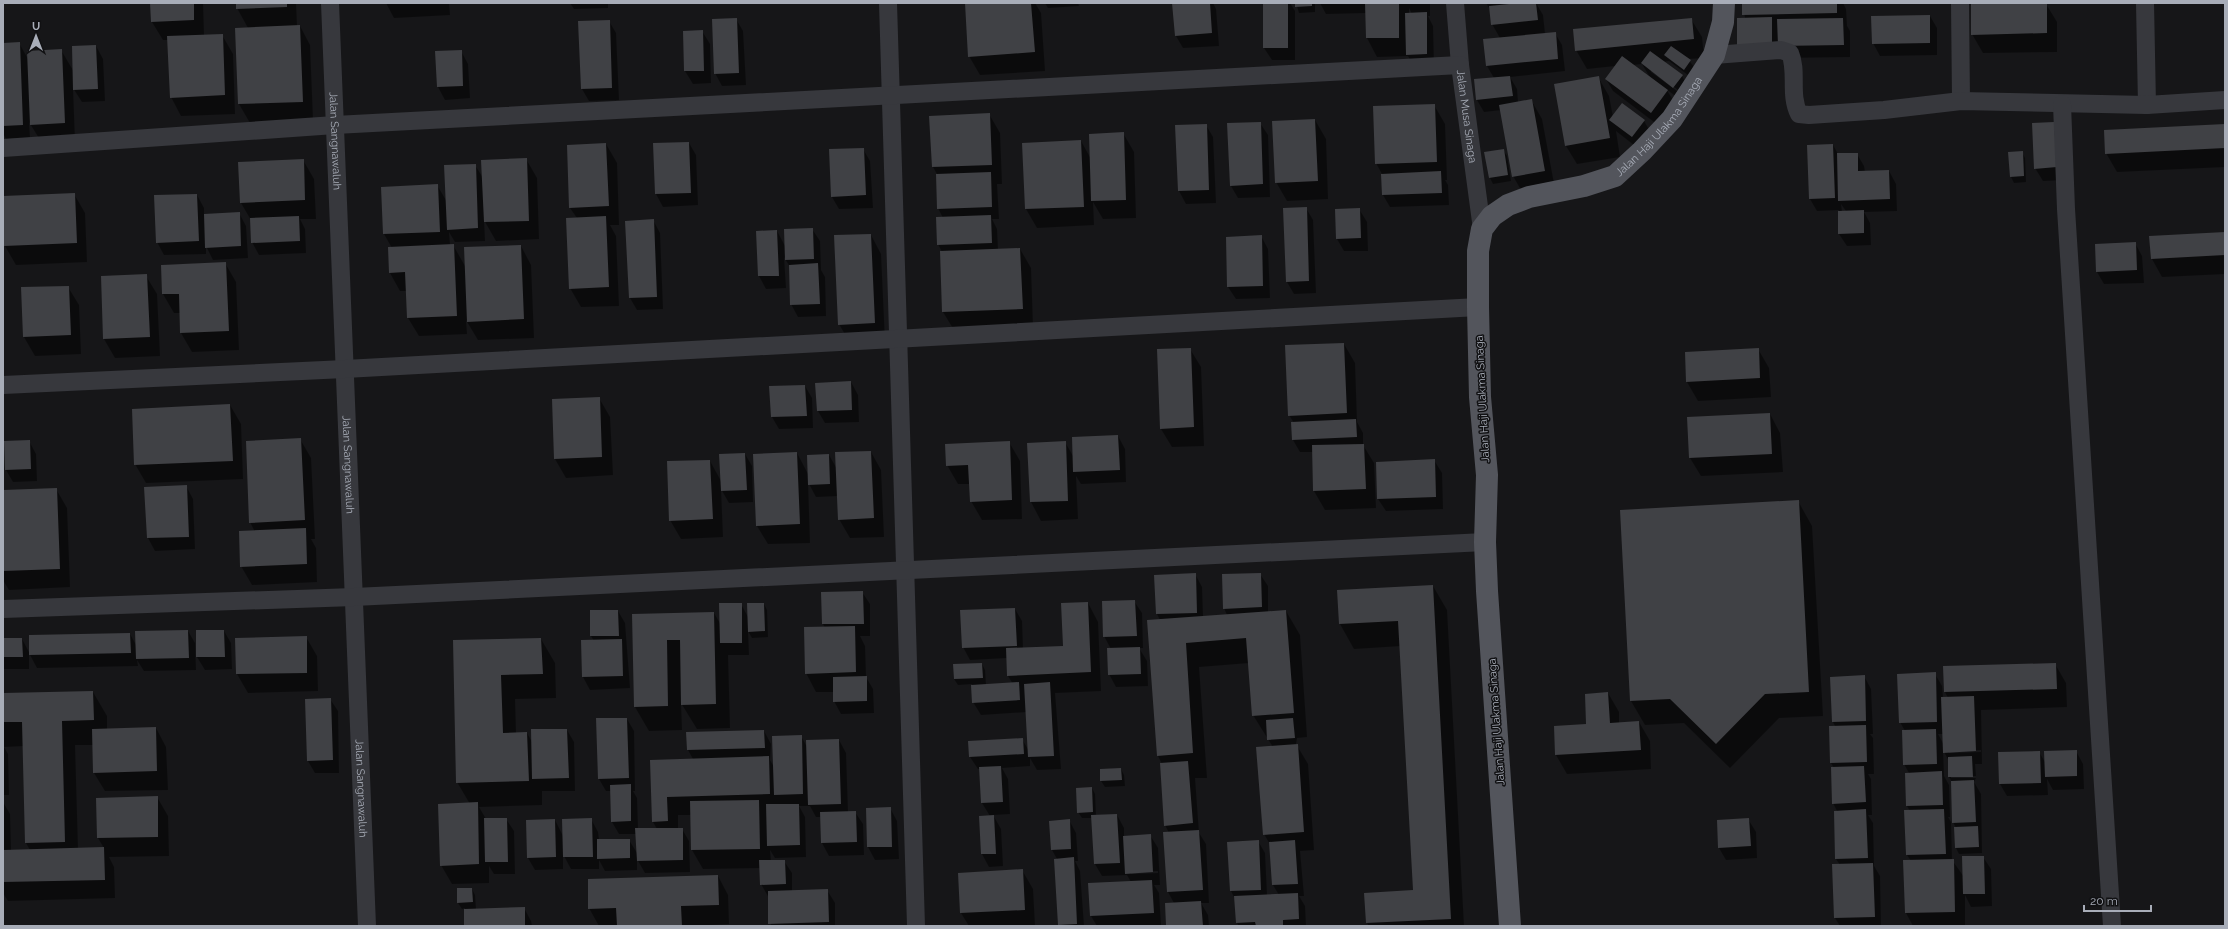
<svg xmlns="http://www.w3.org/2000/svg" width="2228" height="929" viewBox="0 0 2228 929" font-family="Raleway,sans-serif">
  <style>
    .shadow { fill: #0007; fill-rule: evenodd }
    .building { fill: #404145 }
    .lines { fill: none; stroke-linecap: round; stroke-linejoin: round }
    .minor { stroke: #37383d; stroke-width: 18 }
    .primary { stroke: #53555c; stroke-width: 22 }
    .labels { text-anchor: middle; stroke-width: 3; stroke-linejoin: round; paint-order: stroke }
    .street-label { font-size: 11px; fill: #a8adb8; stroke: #111113 }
  </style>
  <rect width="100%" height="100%" fill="#161618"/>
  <path class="shadow" d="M151,3h52l1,32h18l11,19 2,60 -54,2 -10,-19 -3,-57h-5l-11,-18z
    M237,3h59l1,23h3l10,19 3,75 -63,3 -11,-19 -3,-75 12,-1 -11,-20z
    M386,3h63l1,12 -56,3z
    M570,3h38v5l-34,1z
    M966,3h69l6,10 4,58 -65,4 -11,-19z
    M1045,3h33l1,3 -31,2z
    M1173,3h40l3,6 3,37 -36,2 -7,-12z
    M1264,3h26l5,8v49h-23l-8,-12z
    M1296,3h19v9l-16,1z
    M1320,3h110v13h-2l5,10 1,41h-20l-6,-11 -31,1 -10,-19 -1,-25 -40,1zM1409,8l3,6h-3z
    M1486,3h50l7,12 2,19 10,-1 7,12 3,26 -55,6 7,12 1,13 13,-2 11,19 13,70 -31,6 -11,-19 -12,-66 -17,2 -7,-12 17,-22 -7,-12 13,-28 -8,-14 -1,-13z
    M1743,3h100l3,6 1,17 3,5v26l-71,1 -34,-40z
    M2060,3l-14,1 11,18v30l-74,1 -11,-19v-30z
    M1930,16l7,12v27l-57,1 -7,-13z
    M736,19l7,12 3,54 -24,1 -7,-13z
    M1691,19l11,18 2,21 -16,1 6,8 -6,8 -19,-14 -7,1 20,14 7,13 -8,11 -15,-11 9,14 -17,22 -45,-34 -7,-12 9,-13 -28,3 -11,-19zM1642,64l9,15 -19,-14zM1651,70l27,20 -1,1 -26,-19z
    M609,21l7,12 3,67 -30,1 -7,-12z
    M702,31l8,13 1,39 -18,1 -8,-13 -1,-39z
    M19,43l9,16 33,-9 13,22 22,-26 7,13 2,42 -23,1 -9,-14 2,54 -33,1 -13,-21 1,16 -24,1 -3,-6v-89z
    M461,51l7,13 2,34 -25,2 -7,-13 -2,-35z
    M1598,77l11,19 4,21 31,4 7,12 -12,16 -23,-18 4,26 -43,7 -11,-18z
    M1434,105l11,19 2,56h-2l3,5 1,20 -59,2 -7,-12 -1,-21 -6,-11z
    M989,114l11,19 2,51h-5l2,35h-7l5,10 1,21 22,-1 11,19 2,59 -79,3 -11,-18 -1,-60 -4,-8 5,-26 -5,-10 -1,-34 -4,-7 -3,-50z
    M1315,120l11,19 2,60 -41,2 -11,-19z
    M1260,123l8,12 2,62 -32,1 -7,-12z
    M2033,124l31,56 -21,1 -8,-13z
    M1206,125l7,12 3,66 -30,1 -7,-13 -2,-65z
    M2225,125v42l-108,5 -11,-19z
    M1123,133l11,19 2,66 -33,1 -10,-17 1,23 -57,3 -11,-19 55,-68 10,18z
    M689,143l7,12 2,50 -35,2 -7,-13 -2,-50z
    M606,144l11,19 2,62h-9l6,11 3,70 -38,1 -11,-19 7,-70 -7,-10z
    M1833,145l5,9h19l7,12 1,6 24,-1 7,13 1,27 -33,1 6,11 1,22 -24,1 -8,-12v-24l-22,1 -7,-12zM1841,204l5,7 -4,1z
    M863,149l7,12 3,47 -34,1 -7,-12z
    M1503,150l4,6 4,25 -18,3 -3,-6 -5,-25z
    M2022,152l3,6 1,24 -12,1 -3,-6z
    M526,159l11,19 2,61 -43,2 -12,-21 1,21 -30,1 -6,-10 1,13h3l12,21 56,-20 10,19 3,73 -56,2 -12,-20 1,14 -48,2 -11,-18 -1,-27h-7l-10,-18 2,-25 -8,-14 53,-49 10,17 28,-37 8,13z
    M303,160l11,19 2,40h-16l5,10 1,24 -47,2 -7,-13 -1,-22 -10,-17z
    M74,194l11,19 2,49 -71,3 -11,-19 -2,-49z
    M197,195l7,13v7l35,-2 7,13 2,32 -35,2 -7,-14v8l-42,1 -7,-13z
    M1306,208l7,12 3,73 -22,1 -7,-12z
    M1359,209l8,13 1,29h-24l-7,-12z
    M653,220l7,13 3,76 -26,1 -7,-12z
    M812,229l8,12 1,29 4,7 1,39 -28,1 -7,-13 -1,-37 -6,-10 2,31 -20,1 -7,-13 -2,-44 20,-1 8,15z
    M2225,233v41l-63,3 -10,-18z
    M871,235l10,19 4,88 -35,1 -11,-19z
    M1261,236l7,13 2,49 -34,1 -8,-12z
    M2135,243l7,13 2,27 -40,1 -7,-12 -1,-27z
    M225,263l11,19 3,68 -47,2 -11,-19v-20h-7l-11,-19 -1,-29z
    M146,276l11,18 3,62 -45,2 -11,-19z
    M68,287l11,18 2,49 -46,2 -11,-19z
    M1344,344l11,19 2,59 6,11v12l11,18 2,45 -51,2 -11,-19 -1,-39h-13l-7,-12 1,-17 -5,-8z
    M1190,349l11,18 3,79 -32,1 -11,-18z
    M1758,349l11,19 2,29 -73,4 -11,-19 -1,-29z
    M851,382l7,13 1,27 -34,1 -7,-12z
    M805,386l7,12 1,30 -34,1 -7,-12z
    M599,398l11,19 3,58 -47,3 -11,-19z
    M230,405l11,19 2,55 -97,4 -11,-19z
    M1770,414l10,19 3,39 -82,4 -11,-18z
    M1118,436l7,13 1,33 -45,2 -5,-8 2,43 -37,2 -10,-19 34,-60 8,14z
    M300,439l11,19 4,81h-4l5,9 1,34 -65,3 -11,-19 14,-34 -5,-10z
    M29,441l7,13 1,27 -24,1 -7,-12z
    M1009,442l11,19 2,58 -40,1 -11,-19 -1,-17h-12l-11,-19z
    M871,452l10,18 3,67 -34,1 -11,-19 -1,-23 -22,1 -8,-15 2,61 -42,1 -11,-18 40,-73 11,21 21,-19 8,14z
    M745,454l7,12 1,36 -24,1 -8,-14 2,48 -42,2 -11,-19 40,-59 11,20z
    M1434,460l8,13 1,36 -57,2 -8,-12z
    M186,486l7,13 2,50 -40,2 -7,-13 -3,-50z
    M56,489l11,19 3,79 -61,3 -6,-10v-89z
    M1798,501l14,25 11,190 -44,2 -49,50 -46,-45 -39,2 -14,-24 -10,-190z
    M1195,574l7,13 1,30 24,-2 -3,-7 36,-34 8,12v26l18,-1 14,24 7,102 -10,1 -1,6 12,20 6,86 -14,1 4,45h-5l6,10 1,20h-67l-2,-3 -2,-24 -4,-8 -3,-48 30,-2 7,12 2,42h12l-6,-10 -2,-39 -7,-12 9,-87 -20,-32 -4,-52 -50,4 8,111h-12l4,55 7,11 3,59h-8l7,12 1,11h-42l7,-23 -6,-11 1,-59 -4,-8 -3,-61 -4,-8 2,-136 -3,-6z
    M1433,586l14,24 17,316h-95l-2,-3 47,-32 -13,-245 -47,3 -14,-25 -2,-33z
    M862,592l8,12v32h-10l5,10 1,31 7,12 1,24 -33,1 -7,-13v-9h-18l-10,-19 19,-45 -2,-4 -1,-31z
    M1134,601l8,12 1,35h-4l8,13 1,25 -32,1 -7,-13 2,-25 -7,-13z
    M1088,603l10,19 3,69 -46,2 6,76 -24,1 -7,-12v8l-28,2 6,11 2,35 -17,1 8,14 2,37 -14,1 -7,-13 -2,-37 10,-1 -8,-13 -2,-34h-2l-8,-12 52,-18 7,12 -2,-39 -46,3 -8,-13 -1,-18 -14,1 -4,-6v-14l28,-1 3,6 1,15 27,-1 -5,-8 -1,-18 -37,2 -7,-13 52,-38 7,12 1,28 41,-2z
    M741,604l7,13 16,-13 3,6 1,27 -16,1 -4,-7 1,24h-21l2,73 -33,1 -16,-26 1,27 -33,1 -14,-24 -2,-92 81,-2 7,12z
    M591,611h27l7,12 5,65 -40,2 -7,-13 -1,-36h12l-3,-5z
    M188,631l7,12 1,27 -52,1 -7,-11 1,6 -101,2 -8,-15v16h-26v-30h19l8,15 100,-20 6,11z
    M197,631h27l7,12 1,26 -27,1 -8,-13z
    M306,637l11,19 1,35 -70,2 -11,-19 -1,-35z
    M541,639l14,24 1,35 -41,1 1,34h11l5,9 35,-12 7,12 1,49h-33v14l-63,2 7,12h20l8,12 1,43h-21l-5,-8v17l-37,1 -11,-19 29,-61 -13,-22 -3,-141z
    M2055,664l11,19 1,24 -86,3 1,54h-7l1,12h-25v2h25l-2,4 7,12 1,59 -23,1 -3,-6v-20l-3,-6 -1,-40 -3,-5v-16l-6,-11 1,26 5,9 1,32h-2l3,5 1,38 12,17 19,-20 8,12 1,37 -21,1 -6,-12v31h-52l-7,-13 5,-52 -4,-6 3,-44 -3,-5 2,-33 -5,-9 1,-33 -5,-9 35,-48 7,12 1,12h5l-3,-6 -1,-25zM1938,734h5l1,11zM1981,750v2l-32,1v-2z
    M1864,676l7,13 2,45h-3l3,4 1,36h-6l3,5 1,36h-4l5,8 1,43 6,10 1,50h-41l-5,-8 5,-53 -4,-6 1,-48 -4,-8 1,-35 -3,-5 4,-37 -2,-4 -2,-44z
    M93,692l14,24v13l49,-1 10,19 2,43 -63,1 -11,-18v-28h-19l3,104 26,-1 -6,-10 59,-41 11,19 1,40 -60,1 5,10 1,31 -107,3 -5,-8v-91l7,12 1,36h19l-4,-7 -2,-97 -20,1 4,7 1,41h-6v-101z
    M1608,693l11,19v11l20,-1 11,19 1,28 -84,5 -11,-19 31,-30z
    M330,699l8,12 1,62h-24l-7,-12z
    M627,719l7,12 1,60h-2l4,7 1,31h19l-4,-7 -2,-61 42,-2 -5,-9 -1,-17 77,-2 7,13 -1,16 4,7 27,-31 6,11 32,-7 7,13 2,59h7l8,12 1,31 -35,1 -7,-13 -1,-26h-5l-6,-11h-11l6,11 1,40 -31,1 -5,-8 1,11h13l8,12v18l35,-1 8,13v23h-64l-2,-28 -8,-14v-16l-58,1 -11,-19v-35h-14v14h4l7,12 1,31 -45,1 -8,-14v11l-32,1 -6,-11v9h-28l-8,-15v15l-28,1 -7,-12 27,-38 8,16 28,-17 7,13 1,8h30l8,13v-19h-18l-7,-12 -1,-31h-5l-7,-12z
    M2076,751l7,13 1,25 -31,1 -6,-11 1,16 -41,1 -7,-12 39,-32 6,10z
    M1121,769l3,6 1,11 -20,1 -4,-6z
    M1092,788l3,6 1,22 21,-1 7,13v9l26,-2 8,13 2,37h-6l5,8 2,32 -64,1 -6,-10 40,-34 -4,-7 -25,1 -7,-12 -3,-46h-10l-4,-6zM1158,871v2l-27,1v-2z
    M890,808l7,13 2,38 -24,1 -7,-13 -1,-38z
    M1748,819l8,13 1,26 -31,2 -7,-12z
    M1069,820l7,13 2,28h-3l5,10 4,55 -25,-1 -4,-65 2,-1 -5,-9z
    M1022,870l11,19 2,37h-66l-8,-13z
    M718,876l10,19 1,29 -38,2h-92l-10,-18z
    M472,889l3,6 1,14 48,-1 7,13 1,5h-67v-18l-3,1 -4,-6z"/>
  <path class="building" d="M150,3h44v17l-43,2z
    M236,3h51v4l-51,2z
    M965,3h66l4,49 -67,5z
    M1172,3h38l2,30 -37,3z
    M1263,3h25v45h-25z
    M1295,3h17v3l-17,1z
    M1365,3h34v35h-33z
    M1519,3h17l2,17 -47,5 -2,-19z
    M1742,3h95v10l-95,2z
    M1971,3h76v30l-76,2z
    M1427,12v42l-21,1 -1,-42z
    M1930,15v28l-58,1 -1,-28z
    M1772,17v29h-35v-28z
    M737,18l2,55 -25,1 -2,-55z
    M1692,18l2,21 -119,12 -2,-22z
    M1843,18l1,27 -66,1 -1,-27z
    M610,20l2,68 -31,1 -3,-68z
    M300,25l3,77 -65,2 -3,-76z
    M703,30l1,41h-20l-1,-40z
    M1556,32l2,27 -72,7 -3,-27z
    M223,34l2,61 -55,3 -3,-62z
    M20,42l3,83 -20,1v-83z
    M96,45l2,44 -25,1 -1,-44z
    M1671,46l20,14 -7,10 -20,-15z
    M62,49l3,74 -35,2 -3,-74z
    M462,50l1,36 -26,1 -2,-36z
    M1650,51l33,24 -10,13 -32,-25z
    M1622,56l46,34 -17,23 -46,-34z
    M1510,76l3,20 -37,4 -2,-21z
    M1599,76l11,62 -45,8 -11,-62z
    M1532,99l13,72 -33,6 -13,-72z
    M1622,103l23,17 -13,17 -23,-17z
    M1435,104l2,58 -62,2 -2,-58z
    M990,113l2,52 -60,2 -3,-51z
    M1315,119l3,62 -43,2 -3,-62z
    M1261,122l2,62 -33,2 -3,-63z
    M2054,122l3,45 -23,2 -2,-46z
    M1207,124l2,66 -31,1 -3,-66z
    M2225,124v24l-120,6 -1,-24z
    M1124,132l2,68 -35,1 -2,-67z
    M1081,140l3,67 -59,2 -3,-66z
    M689,142l2,51 -36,1 -2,-51z
    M606,143l3,63 -40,2 -2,-63z
    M1833,144l2,54 -26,1 -2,-54z
    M864,148l2,47 -35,2 -2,-48z
    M1504,149l4,26 -19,3 -5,-26z
    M2023,151l1,25 -14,1 -2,-25z
    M1837,153h21v18l31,-1 1,29 -52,2z
    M527,158l2,63 -45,1 -3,-62z
    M304,159l1,41 -65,3 -2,-41z
    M476,164l2,64 -31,2 -3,-65z
    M1441,171l1,22 -60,2 -1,-21z
    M991,172l1,35 -55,2 -1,-35z
    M438,184l2,48 -57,2 -2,-47z
    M75,193l2,50 -73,3 -1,-50z
    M197,194l2,47 -43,2 -2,-48z
    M1307,207l2,74 -23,1 -3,-74z
    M1360,208l1,30 -25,1 -1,-30z
    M1864,210v23l-26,1v-23z
    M240,212l1,34 -36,2 -1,-34z
    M991,215l1,28 -55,2 -1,-28z
    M299,216l1,25 -49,2 -1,-25z
    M606,216l3,71 -40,2 -3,-71z
    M654,219l3,78 -28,1 -4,-77z
    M813,228l1,31 -29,1 -1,-31z
    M777,230l2,46h-21l-2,-45z
    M2225,232v23l-74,4 -2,-23z
    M871,234l4,89 -37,2 -4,-90z
    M1262,235l1,51 -36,1 -1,-50z
    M2136,242l1,28 -41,2 -1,-28z
    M454,244l3,72 -50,2 -2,-46 -16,1 -1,-26z
    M521,245l3,74 -57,3 -3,-75z
    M1020,248l3,61 -81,3 -2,-61z
    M226,262l3,69 -49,2 -1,-39h-17l-1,-29z
    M818,263l2,41 -30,1 -1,-40z
    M147,274l3,63 -47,2 -2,-63z
    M69,286l2,49 -48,2 -2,-50z
    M1344,343l3,70 -59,3 -3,-71z
    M1191,348l3,79 -34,2 -3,-80z
    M1759,348l1,30 -74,4 -1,-30z
    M851,381l1,29 -35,1 -2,-28z
    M805,385l2,31 -36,1 -2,-31z
    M600,397l2,60 -48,2 -2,-60z
    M230,404l3,57 -99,4 -2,-56z
    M1770,413l2,41 -83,4 -2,-41z
    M1356,419l1,18 -65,3 -1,-18z
    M1118,435l2,35 -47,2 -1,-35z
    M301,438l4,82 -56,3 -3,-82z
    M30,440l1,29 -26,1 -1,-29z
    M1010,441l2,59 -42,2 -2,-37 -22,1 -1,-22z
    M1066,441l2,60 -38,1 -3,-59z
    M1364,444l2,45 -53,2 -1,-46z
    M871,451l3,67 -36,2 -3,-68z
    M797,452l3,72 -44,2 -3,-72z
    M745,453l2,37 -26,1 -2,-37z
    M829,454l1,30 -22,1 -1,-30z
    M1435,459l1,38 -59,2 -1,-37z
    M710,460l3,59 -44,2 -2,-60z
    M187,485l2,52 -42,1 -3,-51z
    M57,488l3,81 -57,2v-81z
    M1799,500l10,192 -44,2 -49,50 -46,-45 -40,2 -10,-191z
    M306,528l1,36 -67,3 -1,-36z
    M1196,573l1,40 -41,1 -2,-39z
    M1261,573l1,34 -39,2 -1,-35z
    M1433,585l18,334 -85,4 -2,-30 49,-3 -15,-269 -59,3 -2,-34z
    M863,591l1,33h-42l-1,-32z
    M1135,600l2,36 -34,1 -1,-36z
    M1088,602l3,70 -84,4 -1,-28 57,-2 -2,-43z
    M719,603h23v40h-22z
    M747,603h17l1,28 -17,1z
    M1015,608l2,38 -55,2 -2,-38z
    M590,610h28l1,26h-29z
    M1286,610l8,103 -42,3 -6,-78 -60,5 7,110 -36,3 -10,-136z
    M714,612l2,92 -35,1 -1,-65h-13l1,66 -34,1 -2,-93z
    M855,626l1,46 -51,2 -1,-47z
    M188,630l1,28 -53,1 -1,-28z
    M196,630h28l1,27h-29z
    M130,633l1,20 -102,2v-20z
    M307,636v37l-71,1 -1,-36z
    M3,638h19l1,19h-20z
    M541,638l2,36 -42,1 2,58 24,-1 2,49 -73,2 -3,-143z
    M622,639l1,37 -41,1 -1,-37z
    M1140,647l1,27 -33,1 -1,-27z
    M982,663l1,15 -29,1 -1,-15z
    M2056,663l1,26 -113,3 -1,-26z
    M1936,672l1,50 -38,1 -2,-49z
    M1865,675l1,46 -34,1 -2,-45z
    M867,676v25l-34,1v-25z
    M1019,682l1,18 -48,3 -1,-18z
    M1050,682l4,74 -26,1 -4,-73z
    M93,691l1,29 -32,1 3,121 -40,1 -3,-121h-19v-29z
    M1608,692l2,31 29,-2 2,29 -86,5 -1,-29 32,-2 -1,-30z
    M1974,696l2,55 -33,2 -2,-56z
    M331,698l2,62 -26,1 -2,-62z
    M596,718h31l2,60 -31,1z
    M1293,718l2,20 -28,2 -1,-20z
    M1866,725l1,37 -37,1 -1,-37z
    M156,727l1,44 -64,2 -1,-44z
    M531,729h36l2,49 -37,1z
    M1936,729l1,35 -34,1 -1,-35z
    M764,730l1,18 -78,2 -1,-18z
    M802,735l1,59 -29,1 -2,-59z
    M1023,738l1,16 -55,3 -1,-16z
    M839,739l2,65 -33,1 -2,-65z
    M1298,744l6,88 -41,3 -7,-88z
    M2077,750v26l-32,1 -1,-26z
    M2040,751l1,32 -42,1 -1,-32z
    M769,756l1,38 -103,3 1,24 -16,1 -2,-62z
    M1972,756l1,21h-25v-20z
    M1188,761l5,62 -29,3 -4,-63z
    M1001,766l2,36 -22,1 -2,-36z
    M1864,766l2,36 -34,2 -1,-37z
    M1121,768l1,12 -22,1v-12z
    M1942,771l1,34 -37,1 -1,-33z
    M1974,780l2,42 -24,1 -1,-42z
    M631,784v37l-20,1 -1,-37z
    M1092,787l1,25 -16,1 -1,-25z
    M158,796v41l-61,1 -1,-40z
    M759,800l1,49 -69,1 -1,-49z
    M478,802l1,62 -39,2 -2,-62z
    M766,804h33l1,41 -33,1z
    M891,807l1,40h-25l-1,-39z
    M1866,809l2,49 -33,1 -1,-48z
    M1944,809l2,45 -40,1 -2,-45z
    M856,811l1,31 -36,1 -1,-31z
    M1117,814l3,49 -26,1 -3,-49z
    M994,815l2,39h-15l-2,-38z
    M484,818h23l1,44h-23z
    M592,818l1,39h-30l-1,-38z
    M1749,818l2,28 -33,2 -1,-28z
    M555,819l1,38 -29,1 -1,-38z
    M1070,819l1,30 -20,1 -2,-29z
    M1978,826l1,21 -24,1 -1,-21z
    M635,828h48v32l-46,1z
    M1199,830l4,60 -36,2 -4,-60z
    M1151,834l2,38 -28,2 -2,-38z
    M597,839h33v19l-33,1z
    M1259,840l2,50 -31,1 -3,-49z
    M1295,840l3,44 -26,1 -3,-43z
    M104,847l1,33 -102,2v-32z
    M1962,856h22l1,38h-22z
    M1074,857l3,67 -19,1 -4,-66z
    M1954,859l1,53 -50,1 -2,-53z
    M759,860h26l1,24 -26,1z
    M1873,863l2,54 -41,1 -2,-54z
    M1023,869l2,41 -65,3 -2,-40z
    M718,875l1,30 -38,1 1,20h-65l-1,-18 -28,1v-30z
    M1152,880l2,33 -64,3 -2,-33z
    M457,888h15l1,14 -16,1z
    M828,889l1,33 -61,2v-33z
    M1298,893l1,26 -16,1v6h-27l-1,-4 -19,1 -2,-27z
    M1201,901l2,25h-37l-1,-23z
    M525,907v19h-61v-17z"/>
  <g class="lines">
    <g class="minor">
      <path id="s1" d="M330,3l37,923"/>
      <path d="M888,3l28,923"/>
      <path id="s2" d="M1455,3l5,62 22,164"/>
      <path d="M1960,3l1,98"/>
      <path d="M2145,3l2,102"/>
      <path d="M1714,55l67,-5 9,3c8,19 -1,41 9,61l10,1 75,-5 77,-9 186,4 78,-5"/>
      <path d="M2062,104l4,105 46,717"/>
      <path d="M3,148l332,-23 1125,-60"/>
      <path d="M3,385l342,-16 1133,-62"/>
      <path d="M3,609l351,-12 1131,-55"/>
    </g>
    <path class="primary" id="s3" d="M1510,926l-23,-335 -2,-49 2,-67 -7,-78 -2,-90v-56l4,-22 10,-13 16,-11 21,-8 55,-11 31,-10 27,-25 30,-32 42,-64 9,-33 1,-19"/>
  </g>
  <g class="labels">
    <g class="street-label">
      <text dy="4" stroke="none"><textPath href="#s2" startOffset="114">Jalan Musa Sinaga</textPath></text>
      <text dy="4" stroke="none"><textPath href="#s3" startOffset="912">Jalan Haji Ulakma Sinaga</textPath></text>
      <text dy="4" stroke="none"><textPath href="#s1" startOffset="138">Jalan Sangnawaluh</textPath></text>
      <text transform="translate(1482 399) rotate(-93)" y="4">Jalan Haji Ulakma Sinaga</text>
      <text dy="4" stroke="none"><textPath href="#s1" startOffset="462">Jalan Sangnawaluh</textPath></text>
      <text transform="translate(1496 722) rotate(-94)" y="4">Jalan Haji Ulakma Sinaga</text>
      <text dy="4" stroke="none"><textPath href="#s1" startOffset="786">Jalan Sangnawaluh</textPath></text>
    </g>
  </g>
  <rect width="2228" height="929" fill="none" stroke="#a8adb8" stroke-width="8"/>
  <g transform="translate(36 36)" stroke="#111113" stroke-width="3" paint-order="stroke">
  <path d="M0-3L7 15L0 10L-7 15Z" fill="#a8adb8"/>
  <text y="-6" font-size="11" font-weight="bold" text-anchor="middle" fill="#a8adb8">U</text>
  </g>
  <path d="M2084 905v6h67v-6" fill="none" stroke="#a8adb8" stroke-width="2"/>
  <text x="2090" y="905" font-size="12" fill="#a8adb8" stroke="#111113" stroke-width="3" paint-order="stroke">20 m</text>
</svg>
